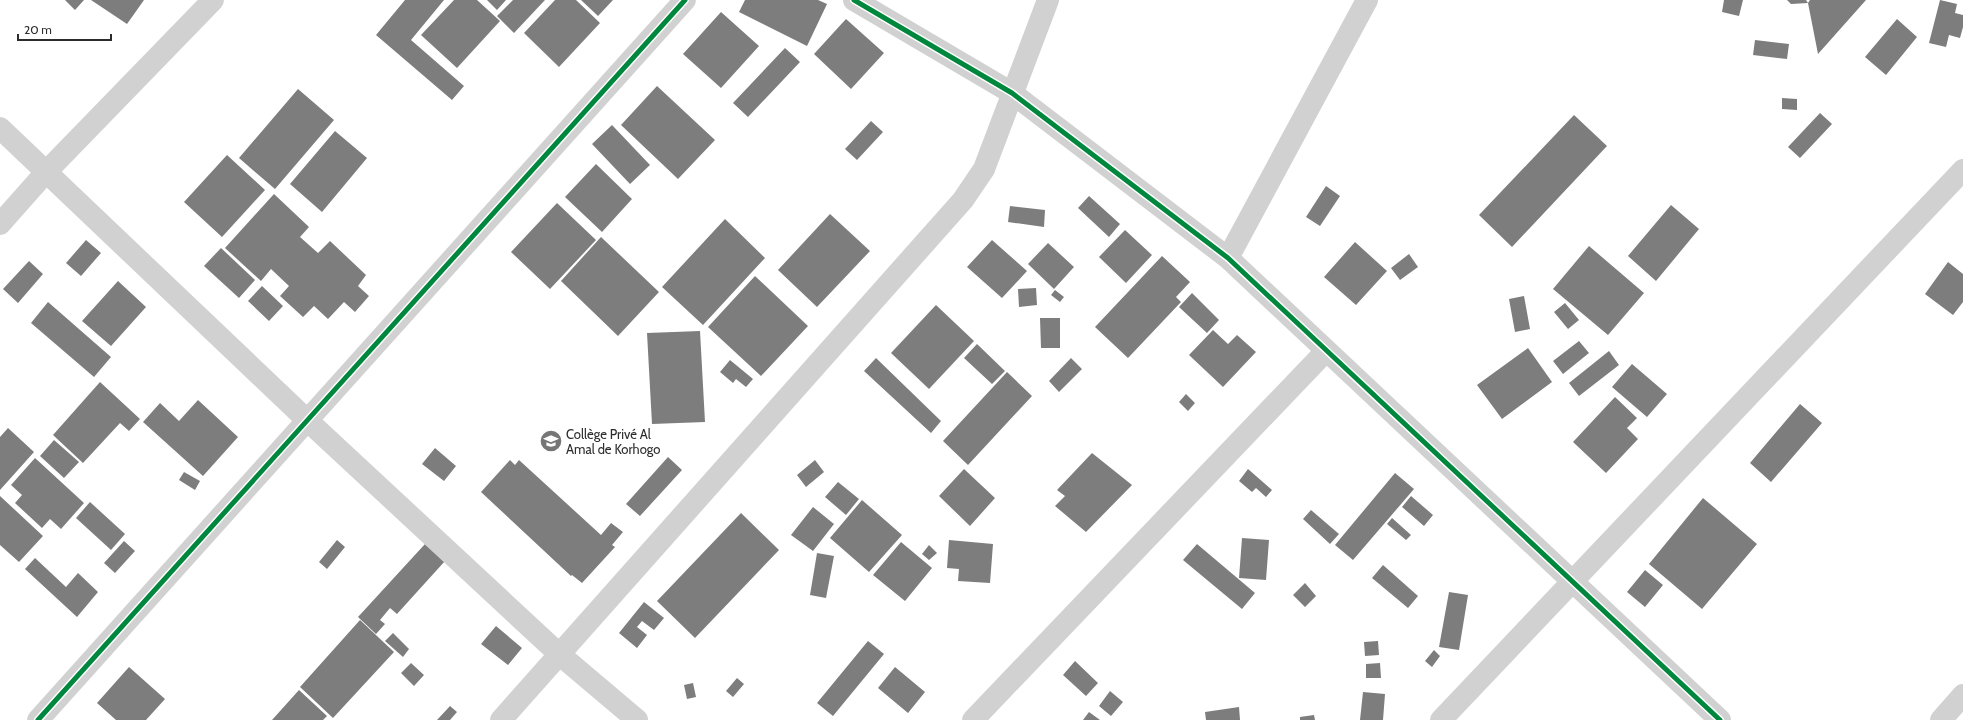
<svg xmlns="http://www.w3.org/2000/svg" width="1963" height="720" viewBox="0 0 1963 720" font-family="Cabin,sans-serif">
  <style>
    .building { fill: #7d7d7d }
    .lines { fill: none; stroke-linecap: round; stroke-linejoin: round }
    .minor { stroke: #d1d1d1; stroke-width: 22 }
    .cycleway-casing { stroke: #fff; stroke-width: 8 }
    .cycleway { stroke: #00873e; stroke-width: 5 }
    .labels { text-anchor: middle; stroke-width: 4; stroke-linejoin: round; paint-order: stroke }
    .poi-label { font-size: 13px; fill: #2c2c2c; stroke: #fff; text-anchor: start }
  </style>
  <rect width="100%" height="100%" fill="#fff"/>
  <path class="building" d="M65,0h19l-9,10z
    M91,0h53l-17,24z
    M405,0h39l-33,40 53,46 -12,14 -76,-65z
    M454,0h23l23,21 -43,47 -36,-33z
    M487,0h19l-9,10z
    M513,0h32l-31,33 -17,-17z
    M555,0h21l24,23 -41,44 -35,-34z
    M581,0h32l-15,16z
    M745,0h73l9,4 -20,42 -68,-34z
    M1724,0h19l-4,16 -17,-4z
    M1787,0h19l2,3 -17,1z
    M1810,0h56l-48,54 -10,-51z
    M1940,0l17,4 -2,9 8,2v12l-3,11 -11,-3 -3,12 -17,-4z
    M721,12l38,34 -38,42 -38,-34z
    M846,19l38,34 -33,36 -37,-35z
    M1897,19l20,18 -31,38 -21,-18z
    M1755,40l34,4 -2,15 -34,-4z
    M785,48l15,14 -52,55 -15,-14z
    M657,86l58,54 -37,39 -57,-54z
    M298,89l36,31 -59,69 -36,-31z
    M1782,98l15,1v11l-15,-1z
    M1820,113l12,11 -32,34 -12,-11z
    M1574,115l33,31 -95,101 -33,-32z
    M871,121l12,11 -26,28 -12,-11z
    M612,125l38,40 -20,19 -38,-40z
    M335,131l32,27 -45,54 -32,-28z
    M227,155l38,35 -43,47 -38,-35z
    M596,164l36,35 -30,33 -37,-35z
    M1326,186l14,10 -20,30 -14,-9z
    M274,194l35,33 -9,10 18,16 12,-12 36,34 -8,11 11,10 -14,16 -11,-10 -16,17 -14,-13 -11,11 -23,-21 9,-10 -18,-17 -10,12 -36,-33z
    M1089,196l31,28 -11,13 -31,-29z
    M557,203l39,37 -46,49 -39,-37z
    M1671,205l28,24 -43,52 -28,-25z
    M1010,206l35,4 -1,17 -36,-5z
    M830,214l40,37 -53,56 -39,-37z
    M725,219l40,39 -62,67 -41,-38z
    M1125,230l27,25 -26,28 -27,-26z
    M601,237l58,55 -41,44 -57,-55z
    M86,240l15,13 -20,23 -15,-13z
    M992,240l35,31 -25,27 -35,-31z
    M1355,242l32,29 -31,34 -32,-28z
    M1048,243l26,24 -20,22 -26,-25z
    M1589,246l55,47 -36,42 -55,-46z
    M221,248l34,32 -16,18 -35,-32z
    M1409,254l9,13 -18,13 -9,-12z
    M1162,256l28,26 -14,15 5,5 -53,56 -33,-31z
    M29,261l14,13 -25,29 -15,-14z
    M1948,262l15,12v28l-10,13 -28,-21z
    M755,276l53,50 -47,50 -53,-49z
    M118,281l28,26 -35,39 -29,-25z
    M262,286l21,20 -14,15 -21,-20z
    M1036,288l1,17 -18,2 -1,-18z
    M1055,290l9,7 -4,5 -9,-7z
    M1192,293l27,27 -12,13 -28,-26z
    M1524,296l6,33 -15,3 -6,-33z
    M48,302l63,55 -17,20 -63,-54z
    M1565,303l14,17 -11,9 -14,-17z
    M936,305l38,36 -45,48 -38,-36z
    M1040,318h20v30h-19z
    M1213,330l15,14 9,-9 19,17 -33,35 -34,-32z
    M700,331l5,91 -53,2 -5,-91z
    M1579,341l10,12 -26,21 -10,-13z
    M977,344l28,27 -13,13 -28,-26z
    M1528,348l24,34 -50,37 -25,-34z
    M1609,351l10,14 -40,31 -10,-13z
    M876,358l65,63 -10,12 -67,-62z
    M1071,358l11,11 -23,23 -10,-11z
    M730,360l23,19 -7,8 -10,-8 -3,4 -13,-11z
    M1632,364l35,30 -20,23 -35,-30z
    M1007,372l25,24 -64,69 -25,-24z
    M100,382l40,37 -11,12 -9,-8 -37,40 -30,-28z
    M1186,394l9,9 -7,8 -9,-9z
    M1615,397l22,21 -10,10 11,11 -32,34 -33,-31z
    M198,400l40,37 -35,39 -60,-54 17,-19 19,18z
    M1800,404l22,19 -51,59 -21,-19z
    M8,428l26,24 -34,38v-53z
    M54,440l25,22 -15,16 -24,-22z
    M435,448l21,18 -12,15 -22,-17z
    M1092,453l40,32 -46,47 -31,-26 10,-10 -8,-6z
    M668,457l14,13 -42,46 -14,-12z
    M35,458l49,45 -23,26 -11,-10 -8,9 -27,-25 7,-8 -11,-10z
    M510,460l5,5 4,-5 82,75 10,-12 12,9 -11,13 3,2 -33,36 -10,-8 -1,1 -90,-84z
    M815,460l9,12 -18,15 -9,-12z
    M964,469l31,29 -25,28 -31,-30z
    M1248,469l24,21 -6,7 -10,-9 -4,4 -13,-11z
    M184,472l16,9 -5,9 -16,-10z
    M1395,473l19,16 -61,71 -18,-15z
    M838,482l21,17 -13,16 -21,-18z
    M0,496l43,40 -24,26 -19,-17z
    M1411,496l22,19 -9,11 -22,-19z
    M1703,498l54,46 -55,65 -53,-45z
    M862,500l40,35 -33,37 -39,-34z
    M90,502l35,32 -14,16 -35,-32z
    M813,507l21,17 -21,27 -22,-16z
    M1311,510l28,24 -9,10 -27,-25z
    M741,513l38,37 -84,88 -38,-37z
    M1392,518l19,17 -5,5 -19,-16z
    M1242,538l27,2 -3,40 -27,-2z
    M337,540l8,7 -18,22 -8,-7z
    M949,540l44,4 -3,39 -32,-2 1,-12 -12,-1z
    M124,541l11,10 -20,22 -11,-10z
    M901,542l31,26 -27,33 -32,-26z
    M425,544l20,17 -48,53 -7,-6 -10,12 5,4 -9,10 -18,-17z
    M1197,544l58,49 -13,16 -59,-49z
    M929,545l8,8 -8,7 -7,-6z
    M817,553l17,3 -8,42 -16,-3z
    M35,558l31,29 12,-14 20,19 -21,25 -52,-48z
    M1383,565l35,31 -10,12 -36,-30z
    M1645,570l18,15 -18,22 -18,-15z
    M1305,583l11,13 -11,11 -12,-12z
    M1449,592l19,3 -9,55 -20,-3z
    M644,602l20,16 -10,12 -12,-9 -5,6 10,8 -10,13 -18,-15z
    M360,620l34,32 -61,66 -33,-31z
    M496,626l26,22 -14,17 -27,-21z
    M393,633l16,16 -6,8 -18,-16z
    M868,641l16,13 -51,62 -16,-13z
    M1378,641l1,14 -14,1 -1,-14z
    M1434,650l6,6 -8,11 -7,-6z
    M1075,661l23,22 -12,13 -23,-21z
    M411,663l13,12 -10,11 -13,-13z
    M1380,663l1,15h-15v-14z
    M129,667l36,32 -19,21h-30l-19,-17z
    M895,667l30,25 -17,21 -30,-25z
    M737,678l7,6 -11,13 -7,-6z
    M693,683l3,14 -9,2 -3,-14z
    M299,690l28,26 -4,4h-51z
    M1110,691l13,11 -12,14 -12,-10z
    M1363,692l22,2 -2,26h-23z
    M450,706l7,6 -7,8h-13z
    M1239,707l1,13h-34l-1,-8z
    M1089,712l11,8h-17z
    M1314,715l1,5h-15v-3z"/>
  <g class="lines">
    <path class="minor" d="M854,0l158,93 216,165 492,462
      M0,128l308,293 251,233 78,66
      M0,224l47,-53 166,-171
      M1228,258l139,-258
      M38,720l647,-720
      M501,720l462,-520 21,-31 64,-169
      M973,720l353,-369
      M1441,720l522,-550
      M1941,720l22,-25"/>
    <g class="cycleway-casing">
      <path id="cycleway" d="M854,0l158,93 216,165 492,462
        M38,720l647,-720"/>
    </g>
    <use href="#cycleway" class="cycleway"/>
  </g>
  <defs>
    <g id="school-disc" transform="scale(1.15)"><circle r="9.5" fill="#767676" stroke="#fff"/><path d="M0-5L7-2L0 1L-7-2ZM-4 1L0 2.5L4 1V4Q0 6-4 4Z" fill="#fff"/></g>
  </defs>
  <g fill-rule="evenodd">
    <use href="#school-disc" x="551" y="441"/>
  </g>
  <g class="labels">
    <g class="poi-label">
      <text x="566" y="439">Collège Privé Al<tspan x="566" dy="15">Amal de Korhogo</tspan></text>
    </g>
  </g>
  <path d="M18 34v6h93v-6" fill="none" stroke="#2c2c2c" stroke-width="2"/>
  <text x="24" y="34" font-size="12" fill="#2c2c2c" stroke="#ffffff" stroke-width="3" paint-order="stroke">20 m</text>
</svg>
